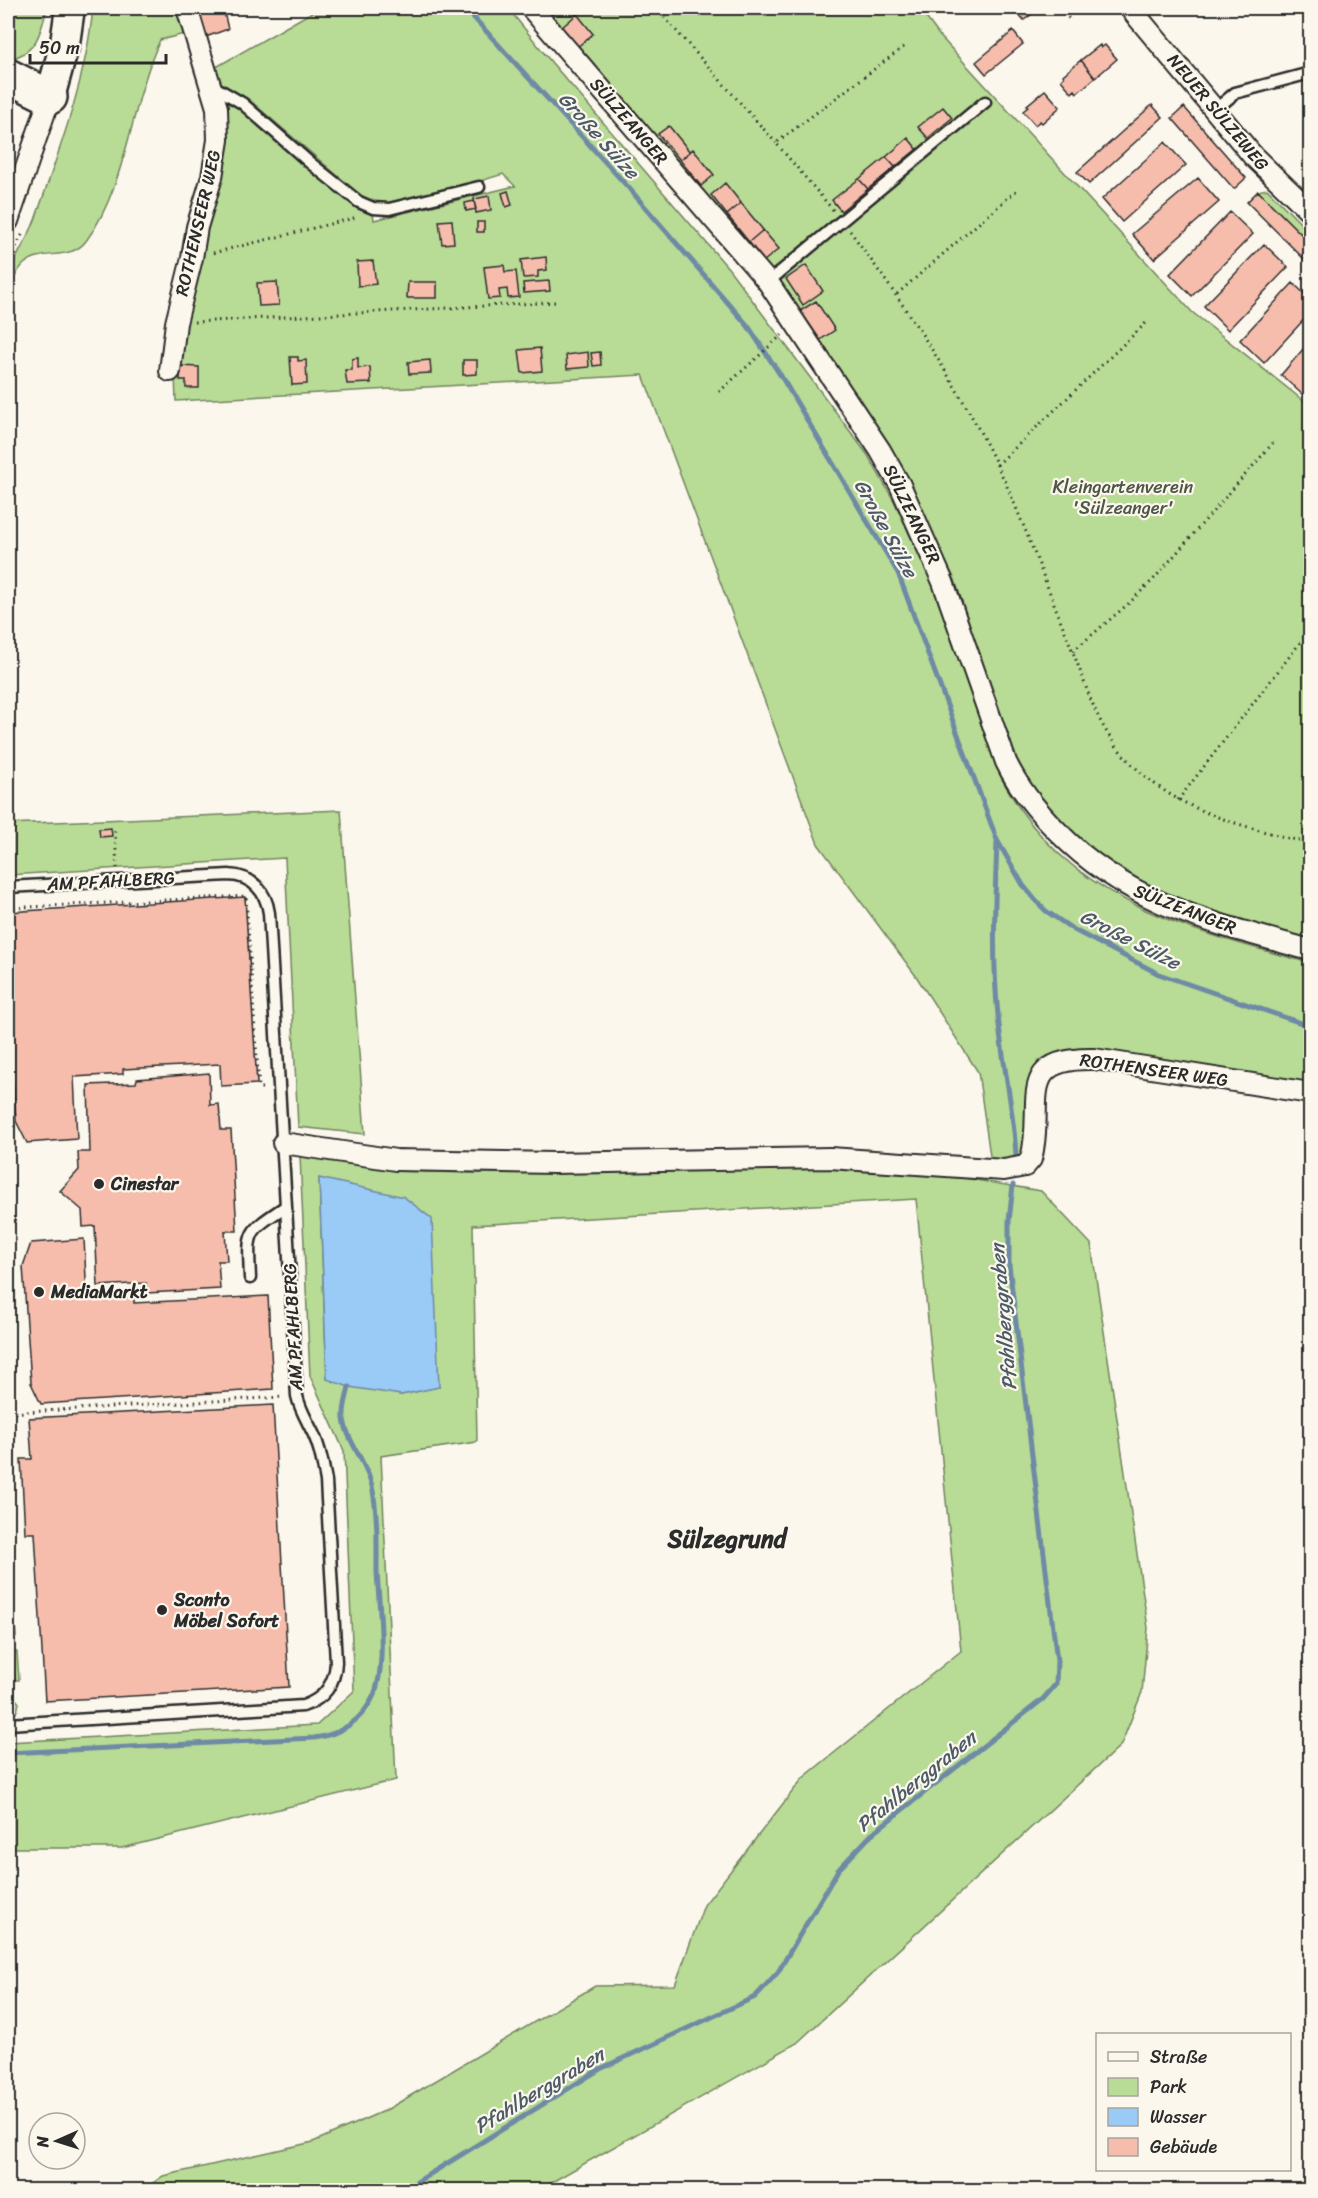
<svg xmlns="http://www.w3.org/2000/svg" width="1318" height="2198" viewBox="0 0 1318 2198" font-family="Sriracha,sans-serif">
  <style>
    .green { fill: #b8db95; stroke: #728360; stroke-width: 1.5; fill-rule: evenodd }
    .water { fill: #9acaf6; stroke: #6e8aa5; stroke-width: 1.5 }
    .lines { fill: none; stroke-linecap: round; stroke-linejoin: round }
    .stream { stroke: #6e8aa5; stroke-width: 5 }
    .building { fill: #f6bdad; stroke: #2b2b2b; stroke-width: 1.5 }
    .lane-casing { stroke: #2b2b2b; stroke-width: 15 }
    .street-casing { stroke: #2b2b2b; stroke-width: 24 }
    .secondary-casing { stroke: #2b2b2b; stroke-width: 33 }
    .highway-casing { stroke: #2b2b2b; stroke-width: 38 }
    .path { stroke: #2b2b2b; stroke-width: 3; stroke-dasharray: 1.5 4.5; stroke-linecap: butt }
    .lane { stroke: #fbf7ec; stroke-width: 10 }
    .street { stroke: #fbf7ec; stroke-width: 20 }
    .secondary { stroke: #fbf7ec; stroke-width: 28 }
    .highway { stroke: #fbf7ec; stroke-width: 33 }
    .poi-dot { fill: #2b2b2b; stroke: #fbf7ec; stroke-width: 2 }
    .labels { text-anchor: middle; stroke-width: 4.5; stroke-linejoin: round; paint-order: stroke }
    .street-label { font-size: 18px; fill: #2b2b2b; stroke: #fbf7ec }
    .park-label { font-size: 18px; fill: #4e5746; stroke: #fbf7ec }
    .poi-label { font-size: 18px; font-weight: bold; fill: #2b2b2b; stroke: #fbf7ec; text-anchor: start }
    .water-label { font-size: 20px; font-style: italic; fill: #4c5b68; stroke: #fbf7ec }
    .district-label { font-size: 24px; font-weight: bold; fill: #2b2b2b; stroke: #fbf7ec }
  </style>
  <rect width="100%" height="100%" fill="#fbf7ec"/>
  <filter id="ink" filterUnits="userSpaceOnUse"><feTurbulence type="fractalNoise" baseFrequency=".0167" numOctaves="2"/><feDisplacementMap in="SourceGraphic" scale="12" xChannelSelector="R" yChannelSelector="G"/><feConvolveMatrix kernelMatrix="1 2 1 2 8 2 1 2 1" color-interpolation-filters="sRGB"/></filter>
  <g filter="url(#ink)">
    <path class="green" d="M8,8h39c-6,25 -11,46 -39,51z
      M93,8h86l6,26 -25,6c-29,62 -33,146 -74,201 -16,21 -45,7 -62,23 -8,7 -12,19 -16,28 -1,-28 18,-47 27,-72 24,-69 51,-140 58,-212z
      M319,8h189l44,55 177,206 138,185 27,47 43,93 63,181c62,125 187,155 310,188v124l-244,-34 -19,4 -10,5 -11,88 -3,8 -32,5 -13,-91 -62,-96 -98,-132 -175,-469 -467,26 -2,-53 48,-247 14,4 47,41 90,67 1,7 141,-34 -12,-12 -104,32h-14l-19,-6 -118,-101 -25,-13 -12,-16z
      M546,8h373l20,27 253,277 118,94v536l-120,-34 -76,-39 -63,-54 -28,-37 -22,-54 -46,-144 -49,-99 -137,-214z
      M1267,189l43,44v10l-52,-52z
      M341,810l24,324 -67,-7 -13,-269 -276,17 -1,-51z
      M300,1156l96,15 78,2 353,-6 107,6 107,18 50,53 57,384 -6,64 -21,53 -324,298 -259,147h-395l20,-14 150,-34 75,-33 207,-123 80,-1 29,-80 99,-127 158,-127 -45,-452 -443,26 4,217 -96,14 15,324 -274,68h-114v-106l309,-17 37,-34 -10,-240 -34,-75zM319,1178l120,209h-1l-37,8 -74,-16z
      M10,1608l4,1 2,28h-4l-1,-10h-3v-6l3,-1z
      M13,1651l4,1 2,28h-4l-1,-10h-6v-6l6,-1z
      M15,1698l4,5c-1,8 -4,14 -11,17v-21z"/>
    <path class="water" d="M319,1178l85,19 28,22 7,168 -38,8 -52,-8 -22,-8z"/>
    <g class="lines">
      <path class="stream" d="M465,8l162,178 121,140 33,50 117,197 99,267 26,45 13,16 10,10 28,19 85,44 151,52
        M997,841c-2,58 -5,117 1,174 4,47 16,94 18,141
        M8,1753l306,-15c26,-3 49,-18 60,-43 13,-31 5,-88 3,-123 0,-28 1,-58 -5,-86 -5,-23 -26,-46 -28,-68 -1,-10 3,-21 5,-31
        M404,2190l196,-121 155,-72 23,-25 60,-102 36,-38 169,-133 13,-15 1,-23 -48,-396v-44l4,-36"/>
    </g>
    <path class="building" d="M223,8l5,21 -25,9 -6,-23z
      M1013,8h27l-16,12z
      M577,14l16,20 -17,14 -16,-19z
      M1013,31l10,13 -37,30 -10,-12z
      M1100,45l1,3 4,-3 12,14 -22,19 -14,-18z
      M1081,60l14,18 -18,15 -2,-3 -3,3 -11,-13 3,-3 -1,-2z
      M1045,90l15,17 -18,16 -2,-2 -5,4 -12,-14 5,-4 -1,-2z
      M1152,105l11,12 -74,67 -12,-12z
      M943,107l9,11 -24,20 -10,-11z
      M1184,107l62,71 -12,11 -62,-71z
      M669,126l21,26 -10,8 -22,-26z
      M908,138l9,11 -22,18 -9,-10z
      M1165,142l21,23 -64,57 -20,-23z
      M693,149l21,26 -13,11 -21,-26z
      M886,157l9,10 -27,22 -9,-10z
      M1198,178l21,24 -65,57 -22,-25z
      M859,179l9,10 -27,22 -9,-11z
      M725,183l16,20 -14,12 -16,-20z
      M508,191l4,14 -6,2 -4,-14z
      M1258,191l52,52v22l-63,-63z
      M489,196l2,14 -15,3 -2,-14z
      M474,201l2,8 -10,2 -1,-8z
      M741,203l22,27 -14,12 -22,-27z
      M1230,212l23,22 -61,62 -22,-22z
      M452,220l2,23 -12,1 -3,-23z
      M477,222h7v10h-7z
      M763,230l16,19 -15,12 -15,-19z
      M1264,244l24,23 -60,63 -24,-24z
      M546,257l1,13 -9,1v6l-15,1 -2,-18z
      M373,261l3,23 -18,2 -1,-24z
      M504,265l1,7 11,-1 3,26 -11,1 -1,-9 -8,1 1,8 -12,1 -4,-32z
      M806,265l17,26 -20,14 -17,-26z
      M549,281l1,10 -26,2 -1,-10z
      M277,282l2,23 -20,1 -2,-23z
      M408,282h29v16h-30z
      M1293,283l17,16v14l-46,50 -24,-23z
      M816,301l19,29 -15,10 -20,-29z
      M1310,341v47l-6,8 -23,-21z
      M540,348l2,23 -20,2 -3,-23z
      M588,352l1,15 -22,2 -1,-14z
      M600,352l1,13 -8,1 -2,-13z
      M290,357h8v4l8,-1 1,24 -15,1z
      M358,358v10l12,-1 1,16 -24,1 -2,-14h7v-11z
      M430,360l1,13 -22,1 -1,-12z
      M463,360h14v14l-14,1z
      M180,366l19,1v21h-13v-8h-6z
      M111,828l1,8 -12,1 -1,-8z
      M245,897l12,187 -36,2 -1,-22 -97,5v5l-49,3 3,62 -50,4 -11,-22 -8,-114v-95z
      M209,1073l1,32 9,-1 2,26h10l6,101h-12l2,30h-9l2,28 -73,4 -1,-10 -48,3 -3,-60 -12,1 -1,-17 -22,-19 19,-21 -1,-18h12l-2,-67 48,-2 1,-4z
      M84,1239l3,60 47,-3v7l134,-7 5,93 -232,15 -10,-21 -8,-117 8,-23z
      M273,1405l16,282 -244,14 -10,-168h-10l-4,-74h11l-3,-41z"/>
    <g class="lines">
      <g class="lane-casing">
        <path id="lane" d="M213,86l29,17 67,59 50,40 14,6 16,1 90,-22
          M1216,109l19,-16 75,-20
          M768,282l217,-180
          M8,887l221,-12c23,1 37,16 40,38l28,483c3,14 11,26 17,39 7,15 9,30 12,46l10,181c-1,22 -12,37 -33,44l-295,18
          M250,1278c-2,-48 -4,-45 36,-72"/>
      </g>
      <g class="street-casing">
        <path id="street" d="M531,8l237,274 112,168 20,35 43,97 63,180c13,27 31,49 52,70 73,74 156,91 252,118
          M1130,8l123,148 57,55
          M8,221l42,-124
          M170,371l6,-48 16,-65 5,-31 15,-50 6,-37 -1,-32 -30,-100
          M283,1143l113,17 158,3 276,-5 174,12 21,-4 6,-7c15,-53 -19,-102 63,-100l216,34"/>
      </g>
      <g class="secondary-casing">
        <path id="secondary" d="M50,97l15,-54 5,-35"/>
      </g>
      <g class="highway-casing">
        <path id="highway" d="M8,76l42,21"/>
      </g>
      <path class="path" d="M656,8l120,135
        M1060,8l11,13
        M833,210l-57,-67 129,-97
        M850,231c58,79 114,162 155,251 24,54 44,110 66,165 19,47 25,82 63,119 49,49 113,60 176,78
        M213,253l145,-36
        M8,263l15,-30
        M897,294l120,-104
        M194,322l363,-20
        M719,392l63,-57
        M997,465l151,-144
        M1073,651l54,-46 26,-25 120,-137
        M1178,800l132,-170
        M115,831l2,37
        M246,898l13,190h7
        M8,908l237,-12
        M9,1413l274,-16"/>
      <use href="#lane" class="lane"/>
      <use href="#street" class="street"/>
      <use href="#secondary" class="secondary"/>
      <use href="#highway" class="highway"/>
    </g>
  </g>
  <g class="poi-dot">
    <circle cx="99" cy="1184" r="6"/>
    <circle cx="39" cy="1292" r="6"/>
    <circle cx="162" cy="1610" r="6"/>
  </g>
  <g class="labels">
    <g class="street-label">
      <text transform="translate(1218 112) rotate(50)" y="6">NEUER SÜLZEWEG</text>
      <text transform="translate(629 121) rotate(49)" y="6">SÜLZEANGER</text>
      <text transform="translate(198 223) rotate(-77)" y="6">ROTHENSEER WEG</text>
      <text transform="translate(912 514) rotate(64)" y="6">SÜLZEANGER</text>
      <text transform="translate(111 881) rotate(-3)" y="6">AM PFAHLBERG</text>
      <text transform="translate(1185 909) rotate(21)" y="6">SÜLZEANGER</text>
      <text transform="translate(1154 1070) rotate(8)" y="6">ROTHENSEER WEG</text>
      <text transform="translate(293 1327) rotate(-93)" y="6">AM PFAHLBERG</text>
    </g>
    <g class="park-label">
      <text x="1123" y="493">Kleingartenverein<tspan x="1123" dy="21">'Sülzeanger'</tspan></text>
    </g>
    <g class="poi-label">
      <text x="111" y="1190">Cinestar</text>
      <text x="51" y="1298">MediaMarkt</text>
      <text x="174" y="1606">Sconto<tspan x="174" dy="21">Möbel Sofort</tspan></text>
    </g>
    <g class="water-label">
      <text transform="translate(599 135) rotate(48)" y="7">Große Sülze</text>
      <text transform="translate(886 528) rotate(61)" y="7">Große Sülze</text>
      <text transform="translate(1130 939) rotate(27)" y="7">Große Sülze</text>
      <text transform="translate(1003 1317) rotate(-95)" y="7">Pfahlberggraben</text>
      <text transform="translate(916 1781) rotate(-39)" y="7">Pfahlberggraben</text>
      <text transform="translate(539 2090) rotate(-31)" y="7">Pfahlberggraben</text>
    </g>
    <g class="district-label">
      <text x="727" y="1547">Sülzegrund</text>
    </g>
  </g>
  <rect width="1318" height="2198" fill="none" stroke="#fbf7ec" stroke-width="30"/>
  <rect x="15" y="15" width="1288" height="2168" fill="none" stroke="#2b2b2b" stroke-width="2" filter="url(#ink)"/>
  <rect x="1096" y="2033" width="195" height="138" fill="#fbf7ec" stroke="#a8a59f" stroke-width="1.5"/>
  <rect x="1108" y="2052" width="30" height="9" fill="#fbf7ec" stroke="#a8a59f" stroke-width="1.5"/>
  <text x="1150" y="2063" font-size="18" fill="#2b2b2b">Straße</text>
  <rect x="1108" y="2078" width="30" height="18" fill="#b8db95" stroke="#a8a59f" stroke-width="1.5"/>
  <text x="1150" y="2093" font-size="18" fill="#2b2b2b">Park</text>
  <rect x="1108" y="2108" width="30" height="18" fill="#9acaf6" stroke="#a8a59f" stroke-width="1.5"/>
  <text x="1150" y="2123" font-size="18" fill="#2b2b2b">Wasser</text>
  <rect x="1108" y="2138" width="30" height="18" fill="#f6bdad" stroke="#a8a59f" stroke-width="1.5"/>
  <text x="1150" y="2153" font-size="18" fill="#2b2b2b">Gebäude</text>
  <g transform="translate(57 2141) rotate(267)"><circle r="28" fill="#fbf7ec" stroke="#a8a59f" stroke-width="1.5"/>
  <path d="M0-4.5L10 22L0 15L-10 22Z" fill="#2b2b2b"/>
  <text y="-9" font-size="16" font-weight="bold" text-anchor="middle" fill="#2b2b2b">N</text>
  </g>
  <path d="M30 54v9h136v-9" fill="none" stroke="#2b2b2b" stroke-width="3"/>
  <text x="39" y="54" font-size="18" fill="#2b2b2b" stroke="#fbf7ec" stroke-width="4.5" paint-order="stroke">50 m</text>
</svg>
